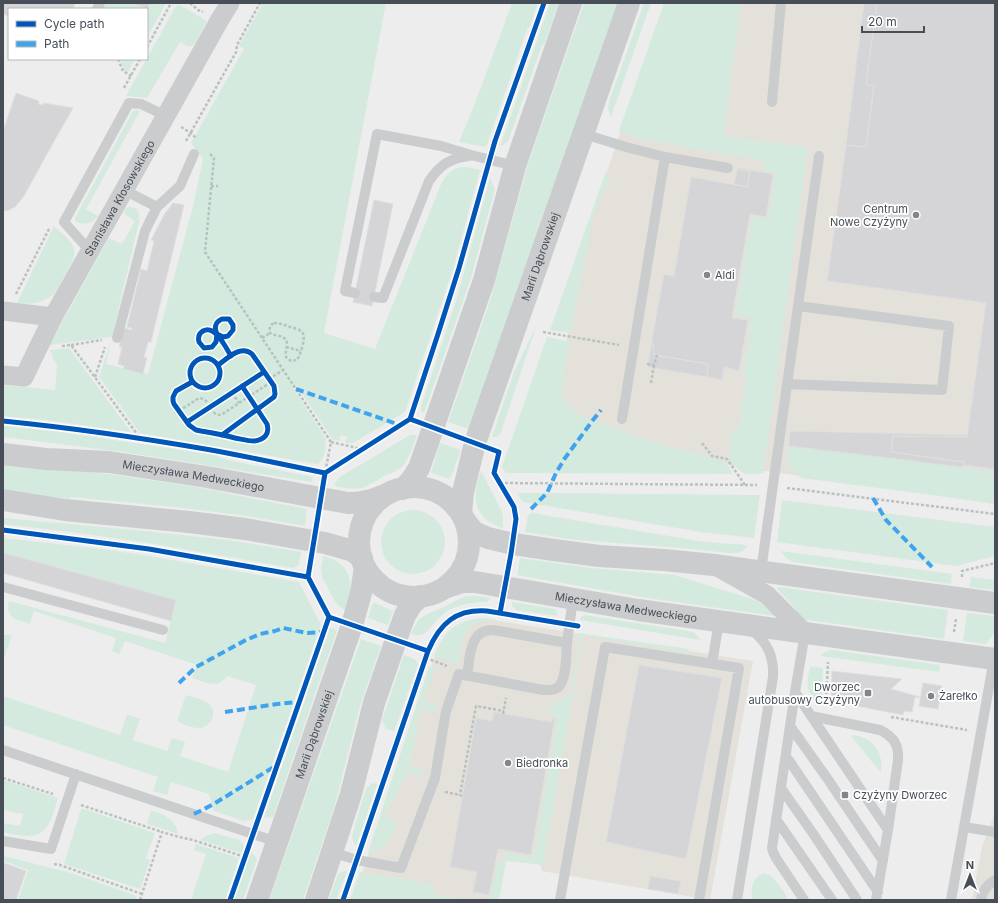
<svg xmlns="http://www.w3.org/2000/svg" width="998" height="903" viewBox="0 0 998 903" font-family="Inter,sans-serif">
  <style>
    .commercial { fill: #e3e1da }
    .green { fill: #d4eade }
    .building { fill: #d5d5d7; stroke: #dfdfe0 }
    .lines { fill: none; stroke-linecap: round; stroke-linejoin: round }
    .path { stroke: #b8c2bf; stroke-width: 2.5; stroke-dasharray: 3 2; stroke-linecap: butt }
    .service { stroke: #caccce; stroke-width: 10 }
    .minor { stroke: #caccce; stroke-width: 19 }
    .tertiary { stroke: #caccce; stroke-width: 22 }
    .quiet { stroke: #3fa4ed; stroke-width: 4; stroke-dasharray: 8 4; stroke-linecap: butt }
    .cycleway-casing { stroke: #fff; stroke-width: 8 }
    .cycleway { stroke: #0057b8; stroke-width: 5 }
    .poi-dot { fill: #81868c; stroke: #fff; stroke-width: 1.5 }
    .labels { text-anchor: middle; stroke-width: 3.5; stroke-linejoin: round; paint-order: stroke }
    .street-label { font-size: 11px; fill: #474e57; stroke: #fff }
    .poi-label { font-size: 11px; fill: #474e57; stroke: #fff; text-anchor: start }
  </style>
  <rect width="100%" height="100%" fill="#eeeded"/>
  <path class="commercial" d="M735,3h260v501l-251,-36 -83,-18 -89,-34 -17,-16 34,-176 33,-96z
    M486,619l267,42 -43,239 -168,-29 -2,-7 -35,-5 -8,41h-88l-53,-9 80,-239 10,-18z
    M995,813v87h-23l10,-53z"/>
  <path class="green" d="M105,3h61l-19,35v-29h-44z
    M263,3h123l-62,330 51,16 67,-167c10,-16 20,-18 38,-12l-27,99 -48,143 -52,31h-8l2,-6 -6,-2 -2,6 -6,-1 -36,-54 -4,2 33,51c-1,8 0,21 -9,25l-177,-31 -41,-56 12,-36 -5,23 42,10 45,-168 10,-47 -12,-16 53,-94 -5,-3z
    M512,3h26l-8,23 -3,3 -25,73 -16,45 -27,-5 16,-39z
    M550,3h9l-15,42h-2l-33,94 -4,5 -5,3z
    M584,3h34l-149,426 -21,-7 42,-121 38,-137z
    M644,3h7l-40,114 -3,-8 1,-7z
    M664,3h77l-18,133 85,11 -45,326c-20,4 -24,0 -35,-17l4,-26 6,1 9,-55 -4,-1 8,-44h-3l2,-13 -15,-2 17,-99 16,3 8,-47 -13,-3 2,-9 -124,-22 -16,-5 -6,-3z
    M180,5l27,16 -13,24 -3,1h-4l-7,-4 -33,56 -21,-2 50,-90z
    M120,59h15l-7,13 -4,-2z
    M136,110l4,1 -54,98 12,7c-6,8 -14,10 -23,5v-3l58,-107z
    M606,171l4,11 -8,11 -9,24 -22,116 -21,-3z
    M490,178l5,11 -24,89 -47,135 -3,-2v-4l35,-106z
    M129,207l7,1c3,5 4,8 3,14l-27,115 -62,8 1,-3 58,-104 13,6 13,-23 -12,-8 3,-5z
    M54,226c7,7 18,14 20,23 2,9 -4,16 -7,23 -4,6 -7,13 -11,19 -9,12 -25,14 -39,12z
    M537,324l-37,111 -3,2h-5l22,-65z
    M547,337l23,5c-1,8 -3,16 -5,25 -4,22 -5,37 17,49l78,29 49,10 -1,3 18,4 7,12 -227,-1 -4,-6z
    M69,348l62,84 -85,-12 -43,-4v-31l52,5 2,-25 -4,-7 -3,-8z
    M3,426l57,6 155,23 12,5 86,17 -1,5 -189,-30 -120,-15z
    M410,435h7c-4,10 -7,22 -14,31 -5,5 -12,7 -19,10 -6,4 -13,8 -19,11 -10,3 -21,1 -31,-1l2,-4 4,-5z
    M440,443l21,7 -11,29 -19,-6v-1z
    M789,446l206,26v31l-194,-25 -14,-15z
    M3,460c73,9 145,19 217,31v1l87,17 -2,17 -65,-11 -66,-8 -103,-10 -1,2 -67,-6z
    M481,471l20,39 2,5v13c-30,-9 -32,-31 -22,-57z
    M517,493h30l213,2 -6,43 -53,-6 -178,-30z
    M782,500l213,27v29l-39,10 -179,-24z
    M381 542a32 32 0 1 1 64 0a32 32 0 1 1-64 0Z
    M532,513l173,29 43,3 -5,6 -6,2h-9l-47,-5 -106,-8 -50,-8 3,-17z
    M3,518l142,13 84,9 72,12 -2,13 -1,1 -5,2 -151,-26 -79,-11 -60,-7z
    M3,538l99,11 41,6 156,27 22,43 -68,194 -9,2 -30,-10 -5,-17 -38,-12 -4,13 -14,-4 5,-14 -155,-52v-29l117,39 7,-21 13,5 -7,21 34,11 5,-13 13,4 -5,14 48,16 28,-87 -29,-9c-9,14 -22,6 -35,2l5,-13 -72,-24 -6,13 -7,-3 4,-13 -82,-27 -4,13c-13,-5 -26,-6 -21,-23l156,42 11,-43 -172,-47 -1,3z
    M781,551l171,23 -1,10 -158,-22 -7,-4z
    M323,556c19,4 30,17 27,38 -1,5 -3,10 -5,16l-6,-4 -5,-6 -12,-23 -1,-8z
    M520,558l71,10 84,7 77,24 7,3 15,13v1l-127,-18 -130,-23z
    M971,577l24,3v10l-26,-3z
    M779,587l169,23 -4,29 -143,-20 -6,-11 -18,-19z
    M467,596h10l14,2 -4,4c-13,0 -26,2 -38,8 -3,2 -7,5 -10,8 -9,8 -12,21 -28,16 3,-6 5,-12 10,-16 5,-4 12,-6 18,-9 10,-4 18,-10 28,-13z
    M512,602l43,7 3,7 -41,-6 -5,-4z
    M373,603h2l18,8 -5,14 -20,-7z
    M967,613l28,3v16l-9,12 -23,-3z
    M585,615l109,17 7,8 -122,-20 3,-4z
    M480,618h8l8,2v1c-33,-2 -34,17 -38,44l-24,-9c10,-24 19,-34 46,-38z
    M330,628l7,2 -64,187 -9,1z
    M578,633l111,16 -1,4 -105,-18 -40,230 -37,-4 -7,39h-9l8,-38 5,1 2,-10 28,5 2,-8h2l1,-5 -2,-1 22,-127 -8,-1 2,-9 2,-4 10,-4 6,-5 10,-51 -1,-8z
    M3,635h9l-9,26z
    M361,639l20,7 -21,60 -26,103 -31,91h-34z
    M831,650l109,15 -1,7 -119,-16 4,-3z
    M404,655c6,2 13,3 14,10l-24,66 -8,-2 -4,-9z
    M433,665l15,6 -13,-4 -12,34 13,4 1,1 -1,4 -4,2 -12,-3 -10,57 13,4 1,1 -1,4 -3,2 -12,-5 -24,44c3,2 10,4 11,7 2,5 -8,22 -12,25 -4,4 -10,4 -15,4l61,-185z
    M811,666l12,2 -2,38c-15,-10 -16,-25 -10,-40z
    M186,695c7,2 18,4 23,9 10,10 1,24 -11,24 -7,0 -15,-4 -21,-7z
    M853,735c20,3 31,17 28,38l-29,-36z
    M3,780l55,18c-5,16 -9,38 -29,38 -9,0 -18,-2 -26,-4v-9l17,3 3,-12 -20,-4z
    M373,783l4,1 -21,62 -4,-7v-3l14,-48z
    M81,809h3l71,24 -9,25 4,2 -10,29 -76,-25z
    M151,810c15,5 22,8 28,24l-32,-10z
    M214,833l25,7 5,6 -3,7 -41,-13 4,-3z
    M196,844l43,14 -14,42h-34l15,-46 -12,-4z
    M251,852l6,7 -14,41h-9z
    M4,856l67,17 66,23 -2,4h-117l10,-30 -25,-9z
    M344,871h3l-11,29h-7l9,-26z
    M360,872l73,13c0,6 0,8 5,11l29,4h-117z
    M765,873c10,3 18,18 24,27h-36c-4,-11 0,-24 12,-27z"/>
  <path class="building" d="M3,3h72l-2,6h-64v7l-6,-2z
    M130,3h19l-1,5z
    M864,3h13l-11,81 8,2 -8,61 -20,-2z
    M877,3h118v466l-32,-4 1,-3 -73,-10 2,-16 74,1 19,-134 -159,-22 19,-136 20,2 8,-61 -8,-2z
    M16,93l23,8 -1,3 5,1 1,-2 29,5 -25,44 -24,44 -9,11 -8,4 -4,-1v-79z
    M737,168l36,6 -7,43 -16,-3 -18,104 16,2 -9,51 -15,-4 -2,13 -15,-3 1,-13 -54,-9 -2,-16 12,-65 10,2 17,-99 56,10 3,-15 -13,-2z
    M737,170l13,2 -3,15 -13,-3z
    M374,200l19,4 -21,102 -19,-4z
    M173,203l11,2 -33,137h-3l-4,15 3,1 -4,16 -19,-5v-3l-6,-2 4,-17h-3l5,-19 8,2v-2l-5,-1 14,-58 6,2 7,-30 -3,-1 13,-25z
    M652,339l2,16 54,9 -1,13 -59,-10z
    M790,431l178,4 -1,2 -74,-1 -2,16 73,10 -1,5 -174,-21z
    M4,553l172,47 -5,21 -168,-48v-17z
    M639,665l83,13 -36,181 -80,-17z
    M832,671l70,8 -11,10 29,8 -1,1 -4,-1 -3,15 -8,-1 -1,4 -72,-14z
    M923,683l19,3 -4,23 -19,-3z
    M959 695a4 4 0 1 1 8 0a4 4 0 1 1-8 0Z
    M494,712l58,10 1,-5 2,1 -24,137 -33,-6 -9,46 -16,-3 4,-20 -27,-5 26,-149 16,3z
    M4,863l22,8 -10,29h-13v-35z
    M650,876l31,5 -3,13 -30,-5z"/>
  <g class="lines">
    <path class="path" d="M190,3l8,7 5,2
      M147,47l24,-44
      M118,59l5,12 8,5
      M124,88l16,-29
      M181,127l10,6 5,5
      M186,141l50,-89 1,-7 23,-42
      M210,154l4,4 -9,94 126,190 -6,31
      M211,186h7
      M16,294l34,-67
      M274,323c6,0 11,2 16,4 4,1 9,2 12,5 5,5 -2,23 -5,28l-6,1 -5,-4c-1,-5 1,-8 1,-13 0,-10 -12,-7 -17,-11 -1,-5 0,-8 4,-10z
      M543,332l76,13
      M262,338l8,-5
      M71,345l31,-5
      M62,346l9,-1 69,93
      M286,347l15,4
      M647,364l7,1 3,-10
      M95,377l10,-30
      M269,379l14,-9
      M651,383l3,-18
      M232,393l7,10
      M179,411l20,-13c13,1 9,17 22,17l50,-33
      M331,442l31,7
      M702,443l10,13 15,3 18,26
      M500,483l257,2
      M787,488l208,26
      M962,577v-6l33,-8
      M954,632l2,-13
      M426,658l21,8
      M826,704l2,-42
      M503,714l3,-16
      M891,717l76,13
      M3,778l50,16
      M445,792l15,3
      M462,796l-2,-1 16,-89 28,5
      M81,805l81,27
      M54,864l6,1 82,29
      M140,900l22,-68 17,5 14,3 52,17"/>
    <path class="service" d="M97,9l3,-6
      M772,102l9,-99
      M584,134l42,13 39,10 -43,262
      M665,157l63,11
      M124,190l33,17
      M90,251l-26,-29 65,-119 12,1 25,12
      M355,293l-10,-2 32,-157 64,12 30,9 44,11
      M374,297l9,1 46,-117c11,-16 21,-23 40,-25
      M117,338l28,-107 12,-24 23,-21 14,-32
      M787,384l155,6 7,-64 -151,-20
      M761,571l58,-415
      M3,587l160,43
      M712,664l7,-43
      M467,676c3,-18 2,-47 26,-46l74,13
      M795,692l93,138
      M811,716l69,14c14,7 19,15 18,30l-10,70 -12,70
      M790,726l37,52 56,83
      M3,750l274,92
      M786,756l92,136
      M781,788l33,47 43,65
      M776,819l56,81
      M964,827l31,5
      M3,841l48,8 25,-75
      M332,852l25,8 44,8 34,-90 11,-67 13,-37 84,16c7,0 13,1 17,-5 7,-10 6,-31 7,-43 2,-14 4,-29 6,-43
      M560,900l45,-253 134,21 -40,232
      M737,900l36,-223c1,-20 -5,-34 -21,-47
      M804,900l-28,-42 -3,-6 -1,-4 23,-156 10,-59
      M951,900l43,-241
      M981,900c1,-9 6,-15 14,-20"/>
    <g class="minor">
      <path d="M3,311l50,6"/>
      <path id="s1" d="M3,375l21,2 29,-60 166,-296 11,-18"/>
      <path d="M717,567l50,28 38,38"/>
    </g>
    <g class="tertiary">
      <path id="s2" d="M3,454l43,5 63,3 98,15 141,26c13,0 23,-2 34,-7"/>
      <circle cx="414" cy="542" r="55"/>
      <path d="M403,489l9,-10 7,-11 14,-40 51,-148 31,-114 56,-163"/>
      <path d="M3,500l62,10 124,12 56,7 80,14 28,8 9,7"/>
      <path id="s3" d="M461,513l2,-21 12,-49 154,-440"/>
      <path d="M466,522l8,10 4,2 10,4 25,6 41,6 45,6 65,4 50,5 281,38"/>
      <path id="s4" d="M447,587l15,-5h13l163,28 357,49"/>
      <path id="s5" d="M257,900l95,-275 9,-32 4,-26"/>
      <path d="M316,900l16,-48 19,-58 23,-91 22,-63 9,-25 7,-11 9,-8"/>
    </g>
    <path class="quiet" d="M296,389l104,36
      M873,498l13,22 46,47
      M531,509l16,-16 9,-20 9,-15 28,-38 8,-10
      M179,683l17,-16 50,-27 14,-6 15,-3 8,-3 24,5 17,-1
      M225,712l52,-8 22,-2
      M194,814l18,-9 65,-40"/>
    <g class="cycleway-casing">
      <path id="cycleway" d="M222,319h7l4,6v5l-5,6 -5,1 -6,-3c-3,-6 -2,-12 5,-15z
        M217,334l-1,8 -4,5 -8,1 -5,-6c-1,-4 -1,-8 4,-11 12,-7 23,17 28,25
        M190 373a15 15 0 1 1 30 0a15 15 0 1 1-30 0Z
        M218,365c9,-6 23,-21 34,-11l22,32 1,8 -1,3 -52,38
        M192,382l-16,9 -3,6v4l1,3 15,21 7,5 5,1c12,2 23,4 34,7 6,1 13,3 19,3 10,-1 16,-7 13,-17l-25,-38
        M410,419l89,33 -5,21 20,34 2,12 -5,35 -11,59
        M3,421c70,7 139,17 208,29 38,7 76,15 114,23
        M187,422l77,-50
        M3,530l146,19 159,28
        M428,651l-99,-34 -21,-40 17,-104 85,-54 28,-85 21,-66 36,-127 49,-138
        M230,900l99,-283
        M343,900l85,-249c12,-28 28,-42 59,-40l91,15"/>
    </g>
    <use href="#cycleway" class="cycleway"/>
  </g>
  <g class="poi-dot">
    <circle cx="916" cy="215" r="4"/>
    <circle cx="707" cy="275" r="4"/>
    <rect x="864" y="689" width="8" height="8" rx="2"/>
    <circle cx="931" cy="696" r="4"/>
    <circle cx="508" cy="763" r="4"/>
    <rect x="841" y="791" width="8" height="8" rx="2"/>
  </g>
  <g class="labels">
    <g class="street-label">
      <text dy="4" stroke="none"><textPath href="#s1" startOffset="224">Stanisława Kłosowskiego</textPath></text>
      <text dy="4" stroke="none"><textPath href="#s3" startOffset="269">Marii Dąbrowskiej</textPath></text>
      <text dy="4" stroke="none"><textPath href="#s2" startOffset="192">Mieczysława Medweckiego</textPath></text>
      <text dy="4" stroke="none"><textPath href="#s4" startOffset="182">Mieczysława Medweckiego</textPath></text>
      <text dy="4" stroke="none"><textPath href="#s5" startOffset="175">Marii Dąbrowskiej</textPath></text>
    </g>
    <g class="poi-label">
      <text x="908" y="213" text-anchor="end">Centrum<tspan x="908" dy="13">Nowe Czyżyny</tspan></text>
      <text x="715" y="279">Aldi</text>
      <text x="860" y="691" text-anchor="end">Dworzec<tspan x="860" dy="13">autobusowy Czyżyny</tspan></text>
      <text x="939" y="700">Żarełko</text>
      <text x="516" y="767">Biedronka</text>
      <text x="853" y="799">Czyżyny Dworzec</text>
    </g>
  </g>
  <rect width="998" height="903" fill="none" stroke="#474e57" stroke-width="8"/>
  <rect x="8" y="8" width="140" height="52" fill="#ffffff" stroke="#b5b8bc"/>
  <rect x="16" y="21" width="20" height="6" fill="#0057b8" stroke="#b5b8bc"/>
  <text x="44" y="28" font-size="12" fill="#474e57">Cycle path</text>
  <rect x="16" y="41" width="20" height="6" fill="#3fa4ed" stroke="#b5b8bc"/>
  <text x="44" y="48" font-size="12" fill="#474e57">Path</text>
  <g transform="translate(970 875)" stroke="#ffffff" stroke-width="3" paint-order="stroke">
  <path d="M0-3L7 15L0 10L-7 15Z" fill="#474e57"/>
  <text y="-6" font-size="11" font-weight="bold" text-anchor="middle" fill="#474e57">N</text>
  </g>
  <path d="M862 26v6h62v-6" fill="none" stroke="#474e57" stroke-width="2"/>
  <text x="868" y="26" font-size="12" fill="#474e57" stroke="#ffffff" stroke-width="3" paint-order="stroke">20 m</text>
</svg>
